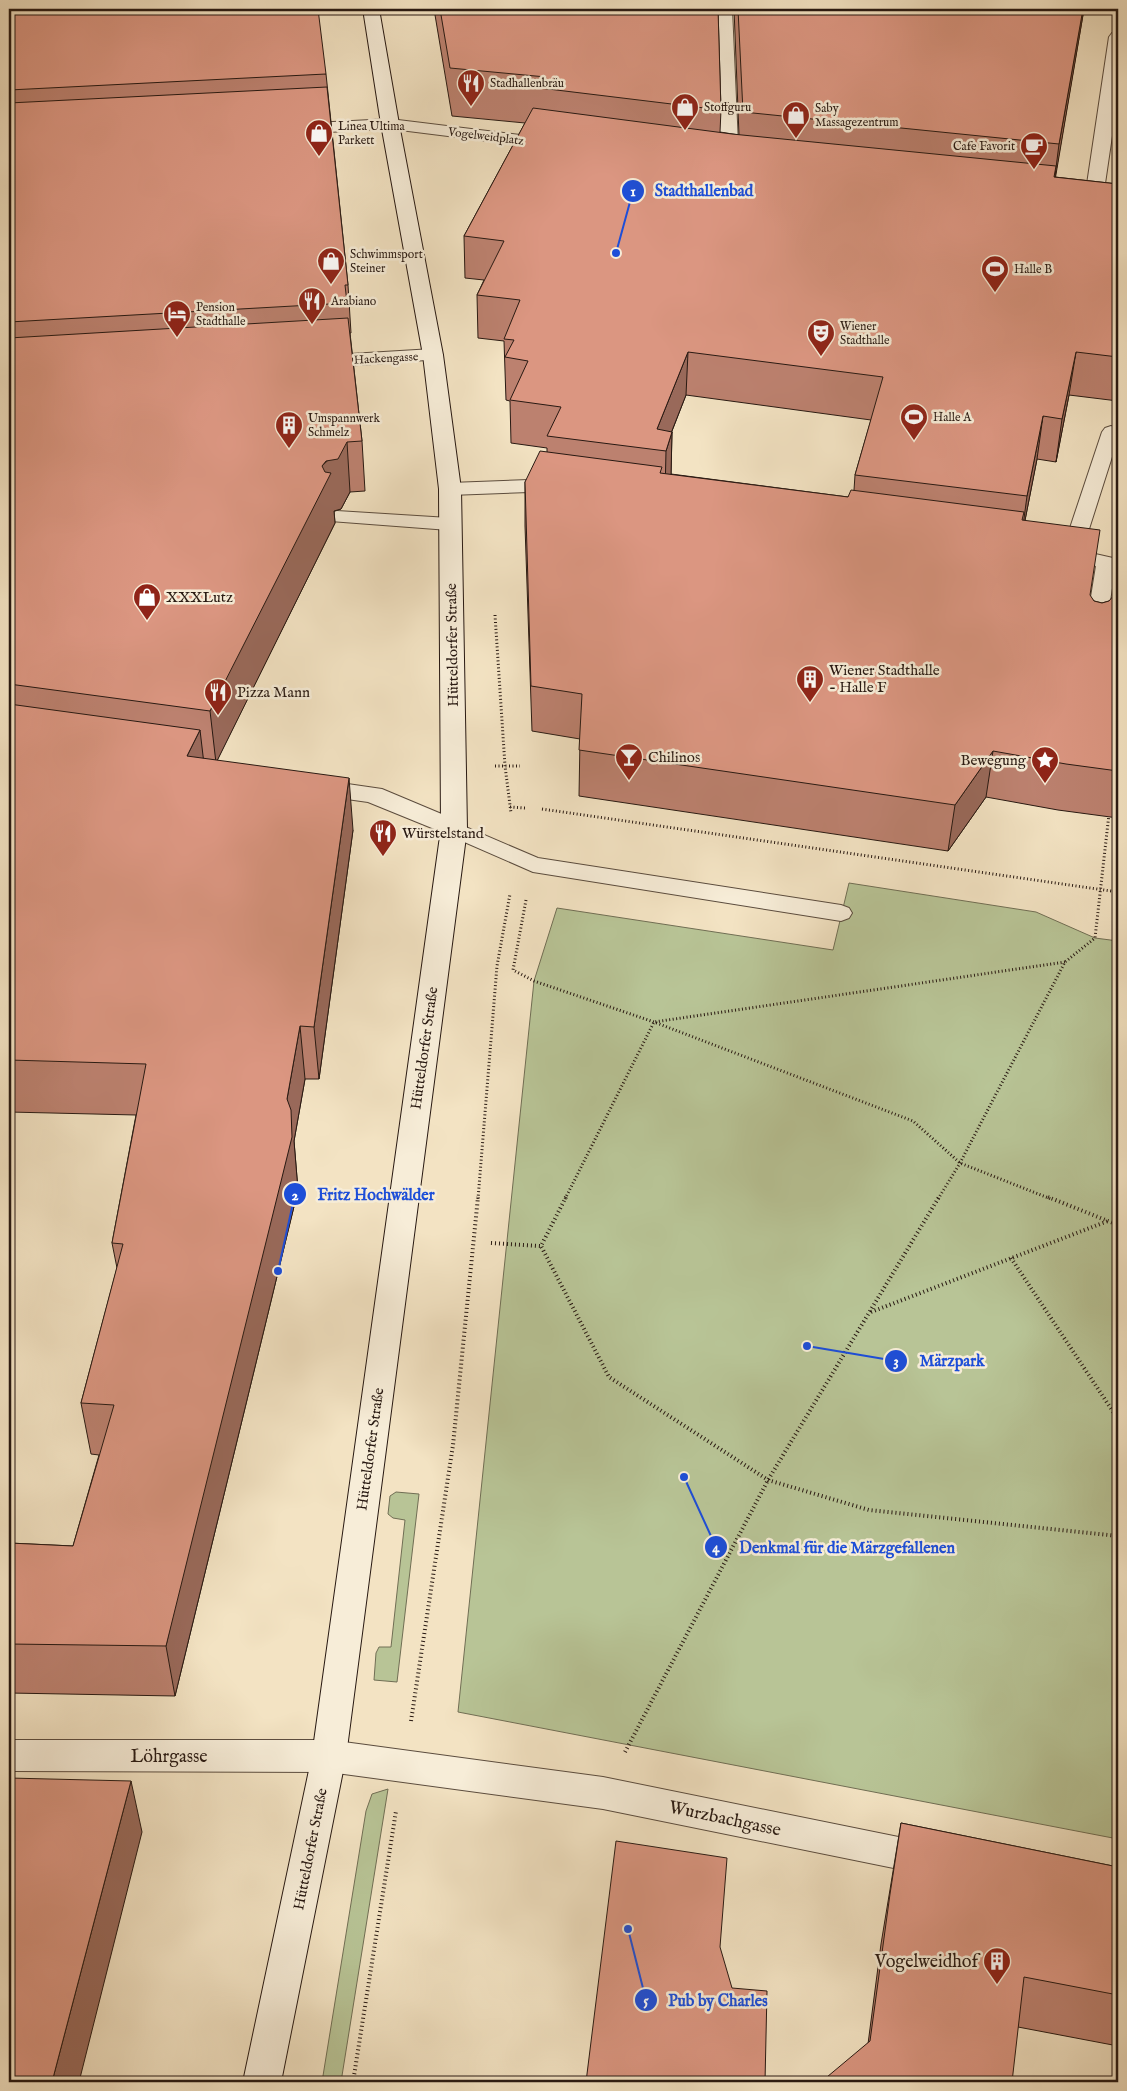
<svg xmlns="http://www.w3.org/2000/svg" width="1127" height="2091" viewBox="0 0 1127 2091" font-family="'IM FELL English',serif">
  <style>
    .green { fill: #b8c496; stroke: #706e54 }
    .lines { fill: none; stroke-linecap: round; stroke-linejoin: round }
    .service-casing { stroke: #5b4c3e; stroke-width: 2 }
    .minor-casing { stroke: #5b4c3e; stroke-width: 2 }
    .tertiary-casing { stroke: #5b4c3e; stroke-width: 2 }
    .secondary-casing { stroke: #281912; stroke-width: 2 }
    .path-far1 { stroke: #281912; stroke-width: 3; stroke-dasharray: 1 2.5; stroke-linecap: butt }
    .path { stroke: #281912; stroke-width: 4; stroke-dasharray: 1 3; stroke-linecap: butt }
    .service { fill: #f7edd8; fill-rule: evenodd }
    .minor { fill: #f7edd8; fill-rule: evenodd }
    .tertiary { fill: #f7edd8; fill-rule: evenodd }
    .secondary { fill: #f7edd8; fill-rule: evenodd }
    .wall { fill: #bc816f; stroke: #281912; fill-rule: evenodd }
    .shaded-wall { fill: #99695a; stroke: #281912 }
    .building { fill: #db9681; stroke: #281912 }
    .labels { text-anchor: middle; stroke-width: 5; stroke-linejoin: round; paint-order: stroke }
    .far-poi-label { font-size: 12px; fill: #281912; stroke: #f7edd8; text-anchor: start }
    .far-street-label { font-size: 12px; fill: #281912; stroke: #f7edd8 }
    .poi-label { font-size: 15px; fill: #281912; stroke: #f7edd8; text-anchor: start }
    .street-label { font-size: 15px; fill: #281912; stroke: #f7edd8 }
    .near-street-label { font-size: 18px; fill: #281912; stroke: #f7edd8 }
    .near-poi-label { font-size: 18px; fill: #281912; stroke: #f7edd8; text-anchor: end }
    .leader { fill: none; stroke: #1d4ed8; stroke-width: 2 }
    .callout-dot { fill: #1d4ed8; stroke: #f7edd8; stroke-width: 2 }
    .mark-label { font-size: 15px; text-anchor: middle; font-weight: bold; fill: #fff }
    .callout-label { font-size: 16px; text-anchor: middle; font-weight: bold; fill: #1d4ed8; stroke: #f7edd8; stroke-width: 5; stroke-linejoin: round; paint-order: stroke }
  </style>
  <rect width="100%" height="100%" fill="#f3e3c3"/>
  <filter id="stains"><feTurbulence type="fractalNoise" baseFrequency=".004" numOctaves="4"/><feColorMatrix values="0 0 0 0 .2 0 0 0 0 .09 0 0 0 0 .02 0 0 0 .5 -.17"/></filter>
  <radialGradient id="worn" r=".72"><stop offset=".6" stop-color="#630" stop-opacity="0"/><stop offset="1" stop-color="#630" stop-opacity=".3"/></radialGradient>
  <path class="green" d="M849,883l187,29 59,26 23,3v898l-660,-127 76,-731 23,-73 276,42z
    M396,1492l23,2 -22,188 -23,-2 2,-27 3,-6h12l14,-127 -12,-2 -5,-4 2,-18z
    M388,1789l-47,293h-19l44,-271 6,-17z"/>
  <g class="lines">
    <g class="service-casing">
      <path id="service" d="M1111,426l7,3v9l-36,113 31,7 3,4 -11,72 -3,4 -7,2 -7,-2 -3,-4 11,-68 -32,-7 -3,-4 41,-123 3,-4z
        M529,480l35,6 2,4 -2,4 -7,2 -28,-4 -79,3 -7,-2 -2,-4 2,-4 7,-2z
        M337,511l112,7 7,2 3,4 -3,4 -7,2 -119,-9 -3,-4 3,-4z
        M454,822l84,36 303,47 8,3 3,5 -3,5 -8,3 -308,-49 -87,-38 -3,-5 3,-5z"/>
    </g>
    <g class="minor-casing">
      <path id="minor" d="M716,9h16l7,158 -2,4 -7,2 -7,-2 -2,-4z
        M1118,32v63l-16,109 -2,4 -7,2 -7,-2 -2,-4 25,-167 3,-4z
        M390,119l6,1 3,4 -3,4 -101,6 -6,-1 -3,-4 3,-4 6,-1z
        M433,349l7,2 3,4 -3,4 -123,9 -7,-2 -3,-4 3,-4 7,-2z
        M313,779l69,10 81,34 4,6 -4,6 -9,2 -86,-35 -64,-9 -3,-6 3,-6z
        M329,1740l274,37 330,67 13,4 5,12 -5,12 -13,4 -330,-67 -274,-37 -320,-1v-31z"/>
    </g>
    <g class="tertiary-casing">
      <path id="tertiary" d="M390,119l163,20 6,1 3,4 -3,4 -6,1 -169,-21 -3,-4 3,-4z"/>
    </g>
    <g class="secondary-casing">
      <path id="secondary" d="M363,9h16l20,115 44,231 18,134 6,340 -121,927 -65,326h-38l69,-326 129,-927 -2,-340 -16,-134 -42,-231z"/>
    </g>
    <path class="path-far1" d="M495,615l10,151 6,47
      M495,766h25
      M510,807l15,1
      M542,809l576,83
      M526,900l-13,70 21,11 120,41 259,99 47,42 91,36
      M478,1199l19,-233 13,-72
      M565,1199l89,-177 411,-60
      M938,1199l22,-36 105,-201 30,-24 14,-124"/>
    <path class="path" d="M566,1197l-25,49 68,131 159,103 101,30 249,26
      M1048,1197l70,28
      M491,1243l50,3
      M1011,1258l107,161
      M871,1312l237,-91
      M411,1721l42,-276 25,-248
      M625,1752l143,-272 171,-283
      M353,2082l43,-271"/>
    <use href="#service" class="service"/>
    <use href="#minor" class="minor"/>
    <use href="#tertiary" class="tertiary"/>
    <use href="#secondary" class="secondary"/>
  </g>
  <path class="wall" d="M9,9l317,65 22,211 3,48h-1l12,108 3,50 -15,1 -9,17 -7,2 1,12 -118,237 136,70 -34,249h-14l-11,62 4,49 -123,506 -166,-3v-150l64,3 26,-91 -8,-1 -10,-51 36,-135 -5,-25 24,-128 -127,-3z
    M434,9h284l3,101 -1,22 19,3 -5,-126h350l-29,168 63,7v217l-49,-6 -13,67 -19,-3 -12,61 69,81 8,2 7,-2 4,-4 5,-35v256l-60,-8 -72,-13 -38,54 -369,-55 1,-57 -48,-8 -7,-205v-44l22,-30v-4l-36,-5 -1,-42 -4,-1 -2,-59 -26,-3 -1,-43 7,-15 -19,-2 -1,-42 61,-113 -73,-7zM686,395l185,25 -16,55 -1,15 -6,7 -177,-23 1,-43z
    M901,1823l217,44v179l-100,-19 -150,17 13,-100z"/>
  <path class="shaded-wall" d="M1083,9h1l-31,183 6,-48z
    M688,352l-2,43 -22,56 -7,-22z
    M1076,352l-7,43 -13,67 6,-43z
    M1043,416l-6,43 -16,82 6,-45z
    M672,432l-1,43 -6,20 1,-44z
    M347,442l3,50 -9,17 -7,2 1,12 -119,240 -6,-52 112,-245z
    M200,730l6,51 -19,-25z
    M993,751l-7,46 -38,54 7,-46z
    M349,778l4,52 -34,249 -5,-52z
    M300,1026l5,53 -11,62 4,49 -123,506 -9,-50 121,-547z
    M131,1781l11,51 -63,250h-27z"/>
  <path class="building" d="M9,9h309l8,65 -317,16z
    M440,9h278l3,101 -181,-22 6,-11 -96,-9z
    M738,9h345l-24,135 -316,-32z
    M327,87l21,198h-3l2,18 -338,19v-219z
    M533,108l199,26 324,32 -2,11 64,7v173l-42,-5 -14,67 -19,-3 -16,80 -172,-21 28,-98 -195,-25 -31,77 15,3 -6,19 -119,-15 14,-29 -51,-7 18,-39 -23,-4 9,-17 -10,-1 16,-39 -43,-5 27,-54 -40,-5z
    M348,318l14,123 -15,1 -9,17 -12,2 -4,5 3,6 6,1 -121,238 -201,-27v-346z
    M540,451l122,16 -2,6 188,24 3,-7 173,22 -2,8 78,10 -10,65 4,6 8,2 7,-2 5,-6 4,-29v205l-52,-7 -73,-13 -38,54 -376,-55 3,-56 -51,-8 -6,-204z
    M9,704l191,26 -13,26 162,22 -35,249 -14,-1 -13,73 4,11 1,27 -126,509 -157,-2v-101l64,3 41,-141 -33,-2 42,-159 -11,-1 34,-179 -137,-4z
    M9,1778l122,3 -79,301h-43z
    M901,1823l217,44v128l-94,-18 -12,105h-191l49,-41 20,-147z
    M616,1841l111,17 -7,89 12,41 35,3 -2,91h-179z"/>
  <defs>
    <g id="restaurant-pin" transform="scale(1.4375)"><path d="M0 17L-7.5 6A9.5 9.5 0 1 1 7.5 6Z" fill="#8f2418" stroke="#f7edd8"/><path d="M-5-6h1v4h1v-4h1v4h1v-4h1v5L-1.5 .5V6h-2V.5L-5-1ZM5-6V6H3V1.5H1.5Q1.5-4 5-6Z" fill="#fff"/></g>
    <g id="shop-pin" transform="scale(1.4375)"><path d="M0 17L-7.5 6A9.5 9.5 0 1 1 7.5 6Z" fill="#8f2418" stroke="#f7edd8"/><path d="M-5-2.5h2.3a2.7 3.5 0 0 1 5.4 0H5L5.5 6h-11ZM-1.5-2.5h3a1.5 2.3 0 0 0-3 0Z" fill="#fff"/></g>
    <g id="cafe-pin" transform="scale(1.4375)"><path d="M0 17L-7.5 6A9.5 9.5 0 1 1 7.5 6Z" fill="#8f2418" stroke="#f7edd8"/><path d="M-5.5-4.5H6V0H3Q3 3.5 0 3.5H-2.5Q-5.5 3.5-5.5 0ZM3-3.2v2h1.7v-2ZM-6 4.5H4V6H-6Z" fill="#fff"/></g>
    <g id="stadium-pin" transform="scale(1.4375)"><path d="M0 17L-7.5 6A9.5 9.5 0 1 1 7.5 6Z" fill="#8f2418" stroke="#f7edd8"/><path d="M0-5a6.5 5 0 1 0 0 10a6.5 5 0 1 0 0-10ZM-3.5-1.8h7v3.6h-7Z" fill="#fff"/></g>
    <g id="hotel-pin" transform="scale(1.4375)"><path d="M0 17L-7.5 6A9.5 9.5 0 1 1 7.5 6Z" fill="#8f2418" stroke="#f7edd8"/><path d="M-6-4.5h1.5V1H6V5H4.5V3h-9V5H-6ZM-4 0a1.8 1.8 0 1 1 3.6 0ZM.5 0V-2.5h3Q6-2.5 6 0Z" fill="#fff"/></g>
    <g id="theatre-pin" transform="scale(1.4375)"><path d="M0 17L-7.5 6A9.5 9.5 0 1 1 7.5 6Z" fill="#8f2418" stroke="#f7edd8"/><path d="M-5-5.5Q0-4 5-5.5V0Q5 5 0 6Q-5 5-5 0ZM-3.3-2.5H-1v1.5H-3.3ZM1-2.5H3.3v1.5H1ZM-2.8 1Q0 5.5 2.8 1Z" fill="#fff"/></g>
    <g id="building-pin" transform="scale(1.4375)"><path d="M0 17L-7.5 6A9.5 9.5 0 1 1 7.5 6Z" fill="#8f2418" stroke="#f7edd8"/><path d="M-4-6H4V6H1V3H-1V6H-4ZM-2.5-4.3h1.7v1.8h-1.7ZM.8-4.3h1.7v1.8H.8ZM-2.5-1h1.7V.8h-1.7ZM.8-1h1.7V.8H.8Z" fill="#fff"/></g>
    <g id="bar-pin" transform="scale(1.4375)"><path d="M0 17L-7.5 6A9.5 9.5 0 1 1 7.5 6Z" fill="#8f2418" stroke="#f7edd8"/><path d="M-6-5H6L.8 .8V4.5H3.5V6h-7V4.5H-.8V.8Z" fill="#fff"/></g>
    <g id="sight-pin" transform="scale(1.4375)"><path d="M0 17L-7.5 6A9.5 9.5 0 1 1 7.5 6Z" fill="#8f2418" stroke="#f7edd8"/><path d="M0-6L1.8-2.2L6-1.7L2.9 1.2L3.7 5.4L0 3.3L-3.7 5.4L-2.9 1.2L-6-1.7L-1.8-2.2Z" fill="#fff"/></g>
  </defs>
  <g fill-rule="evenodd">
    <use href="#restaurant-pin" x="471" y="83"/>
    <use href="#shop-pin" x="685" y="107"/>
    <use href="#shop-pin" x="796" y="115"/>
    <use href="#shop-pin" x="319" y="133"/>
    <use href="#cafe-pin" x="1034" y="146"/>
    <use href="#shop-pin" x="331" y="261"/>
    <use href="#stadium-pin" x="995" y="269"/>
    <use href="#restaurant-pin" x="312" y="301"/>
    <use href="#hotel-pin" x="177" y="314"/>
    <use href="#theatre-pin" x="821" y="333"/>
    <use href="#stadium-pin" x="914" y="417"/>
    <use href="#building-pin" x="289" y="425"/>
    <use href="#shop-pin" x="147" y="597"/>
    <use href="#building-pin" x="810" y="679"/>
    <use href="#restaurant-pin" x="218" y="692"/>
    <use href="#bar-pin" x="629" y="757"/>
    <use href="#sight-pin" x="1045" y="760"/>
    <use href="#restaurant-pin" x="383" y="833"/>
    <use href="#building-pin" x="997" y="1961"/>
  </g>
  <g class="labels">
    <g class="far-poi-label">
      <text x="490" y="87">Stadhallenbräu</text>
      <text x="704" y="111">Stoffguru</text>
      <text x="815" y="112">Saby<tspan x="815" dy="14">Massagezentrum</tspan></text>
      <text x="338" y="130">Linea Ultima<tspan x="338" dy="14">Parkett</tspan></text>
      <text x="1015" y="150" text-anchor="end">Cafe Favorit</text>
      <text x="350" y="258">Schwimmsport<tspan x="350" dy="14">Steiner</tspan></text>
      <text x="1014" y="273">Halle B</text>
      <text x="331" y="305">Arabiano</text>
      <text x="196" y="311">Pension<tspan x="196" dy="14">Stadthalle</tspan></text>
      <text x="840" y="330">Wiener<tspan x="840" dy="14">Stadthalle</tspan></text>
      <text x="933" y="421">Halle A</text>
      <text x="308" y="422">Umspannwerk<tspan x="308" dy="14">Schmelz</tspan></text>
    </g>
    <g class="far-street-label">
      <text transform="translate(486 136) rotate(7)" y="4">Vogelweidplatz</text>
      <text transform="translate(386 358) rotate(-3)" y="4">Hackengasse</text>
    </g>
    <g class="poi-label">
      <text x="166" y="602">XXXLutz</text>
      <text x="829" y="675">Wiener Stadthalle<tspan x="829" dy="17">- Halle F</tspan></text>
      <text x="237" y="697">Pizza Mann</text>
      <text x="648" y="762">Chilinos</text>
      <text x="1026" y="765" text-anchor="end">Bewegung</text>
      <text x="402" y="838">Würstelstand</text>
    </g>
    <g class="street-label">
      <text transform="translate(452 645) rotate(-91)" y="5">Hütteldorfer Straße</text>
      <text transform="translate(424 1048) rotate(-82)" y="5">Hütteldorfer Straße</text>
      <text transform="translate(370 1449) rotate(-82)" y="5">Hütteldorfer Straße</text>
      <text transform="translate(310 1849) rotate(-79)" y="5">Hütteldorfer Straße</text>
    </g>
    <g class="near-street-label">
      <text x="169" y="1762">Löhrgasse</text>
      <text transform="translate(725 1818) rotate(12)" y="6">Wurzbachgasse</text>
    </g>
    <g class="near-poi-label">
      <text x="978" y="1967">Vogelweidhof</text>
    </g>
  </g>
  <path class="leader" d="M616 253L633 191M278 1271L295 1194M807 1346L896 1361M684 1477L716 1547M628 1929L646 2000"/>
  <g class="callout-dot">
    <circle cx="616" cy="253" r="5"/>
    <circle cx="278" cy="1271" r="5"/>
    <circle cx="807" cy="1346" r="5"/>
    <circle cx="684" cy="1477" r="5"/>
    <circle cx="628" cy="1929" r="5"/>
    <circle cx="633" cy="191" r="12"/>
    <circle cx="295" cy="1194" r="12"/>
    <circle cx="896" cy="1361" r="12"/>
    <circle cx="716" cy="1547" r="12"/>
    <circle cx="646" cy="2000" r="12"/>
  </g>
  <g class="mark-label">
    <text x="633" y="196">1</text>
    <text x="295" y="1200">2</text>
    <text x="896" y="1366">3</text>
    <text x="716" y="1552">4</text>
    <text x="646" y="2005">5</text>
  </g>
  <g class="callout-label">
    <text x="704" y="196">Stadthallenbad</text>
    <text x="376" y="1200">Fritz Hochwälder</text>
    <text x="952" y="1366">Märzpark</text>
    <text x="847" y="1553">Denkmal für die Märzgefallenen</text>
    <text x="718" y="2006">Pub by Charles</text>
  </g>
  <rect width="1127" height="2091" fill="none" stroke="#f3e3c3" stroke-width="30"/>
  <rect x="10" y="10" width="1107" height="2071" fill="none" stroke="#281912" stroke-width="2.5"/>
  <rect x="15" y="15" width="1097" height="2061" fill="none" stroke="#281912"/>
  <rect width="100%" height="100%" filter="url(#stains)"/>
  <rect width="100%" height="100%" fill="url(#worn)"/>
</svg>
